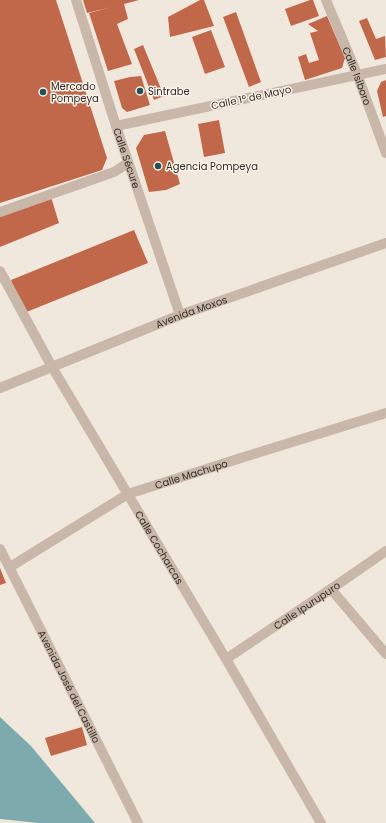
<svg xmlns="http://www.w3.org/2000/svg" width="386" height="823" viewBox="0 0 386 823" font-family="Poppins,sans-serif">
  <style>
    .water { fill: #7dabad }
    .building { fill: #c1684b }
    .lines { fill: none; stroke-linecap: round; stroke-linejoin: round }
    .minor { stroke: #c9b8a9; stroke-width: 10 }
    .poi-dot { fill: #205256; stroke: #f9f2e9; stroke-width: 1.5 }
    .labels { text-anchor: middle; stroke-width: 3; stroke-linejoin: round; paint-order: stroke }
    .street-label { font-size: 10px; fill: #362d29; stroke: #f9f2e9 }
    .poi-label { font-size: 10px; fill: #362d29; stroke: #f9f2e9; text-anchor: start }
  </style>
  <rect width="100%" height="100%" fill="#f1e8dd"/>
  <path class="water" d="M0,717l31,29 64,77h-57l-38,-4z"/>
  <path class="building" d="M0,0h56l51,158 -5,12 -102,33z
    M83,0h56l-15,4 4,15 -11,5 15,40 -24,7 -19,-58 23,-6 -25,6z
    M200,0h4l10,26 -44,11 -2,-20z
    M310,0h3l6,16 -28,10 -6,-17z
    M236,12l25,70 -12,5 -26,-70z
    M327,16l18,42 -3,10 -37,12 -7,-23 8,-3 3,9 10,-3 -9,-27 8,-2 -10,-7z
    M367,18l9,21 9,-3 1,21 -11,3 -16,-39z
    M211,30l14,37 -20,7 -13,-37z
    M143,45l21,51 -10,4 -20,-51z
    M141,76l9,29 -23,7 -5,-4 -8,-27 16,-4z
    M386,80v36l-3,1 -6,-26 4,-9z
    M219,120l6,33 -21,4 -6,-33z
    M165,131l15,53 -14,6 -17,2 -13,-44 8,-13z
    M51,197l8,26 -59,24v-32z
    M134,230l14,33 -124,50 -13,-33z
    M0,568l6,15 -6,2z
    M82,727l5,18 -36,11 -6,-18z"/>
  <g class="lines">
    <g class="minor">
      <path id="s1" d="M76,0l40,126 64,189"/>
      <path id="s2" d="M326,0l31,74 29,79"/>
      <path d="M116,126l270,-57"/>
      <path d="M0,212l114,-40 14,-9"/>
      <path id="s3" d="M0,271l52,96 174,292 95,164"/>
      <path id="s4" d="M0,388l180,-73 206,-72"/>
      <path id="s5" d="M0,549l138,274"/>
      <path id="s6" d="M10,567l118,-73 132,-42 126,-39"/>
      <path d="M331,589l55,65"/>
      <path id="s7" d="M226,659l105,-70 55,-38"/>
    </g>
  </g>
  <g class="poi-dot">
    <circle cx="140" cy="91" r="4"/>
    <circle cx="43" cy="92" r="4"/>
    <circle cx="158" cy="166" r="4"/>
  </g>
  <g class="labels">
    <g class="street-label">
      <text dy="4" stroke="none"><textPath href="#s2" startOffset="82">Calle Isiboro</textPath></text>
      <text transform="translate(251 97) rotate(-12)" y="4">Calle 1º de Mayo</text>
      <text dy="4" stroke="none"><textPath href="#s1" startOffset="166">Calle Sécure</textPath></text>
      <text dy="4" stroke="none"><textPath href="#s4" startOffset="206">Avenida Moxos</textPath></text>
      <text dy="4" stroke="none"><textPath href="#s6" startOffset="205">Calle Machupo</textPath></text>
      <text dy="4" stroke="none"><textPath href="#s3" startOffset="319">Calle Cocharcas</textPath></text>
      <text dy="4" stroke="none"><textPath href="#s7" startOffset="97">Calle Ipurupuro</textPath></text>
      <text dy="4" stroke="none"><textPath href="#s5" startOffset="154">Avenida José del Castillo</textPath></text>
    </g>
    <g class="poi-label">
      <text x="51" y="90">Mercado<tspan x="51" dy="12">Pompeya</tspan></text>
      <text x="148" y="95">Sintrabe</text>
      <text x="166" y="170">Agencia Pompeya</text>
    </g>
  </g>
</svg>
